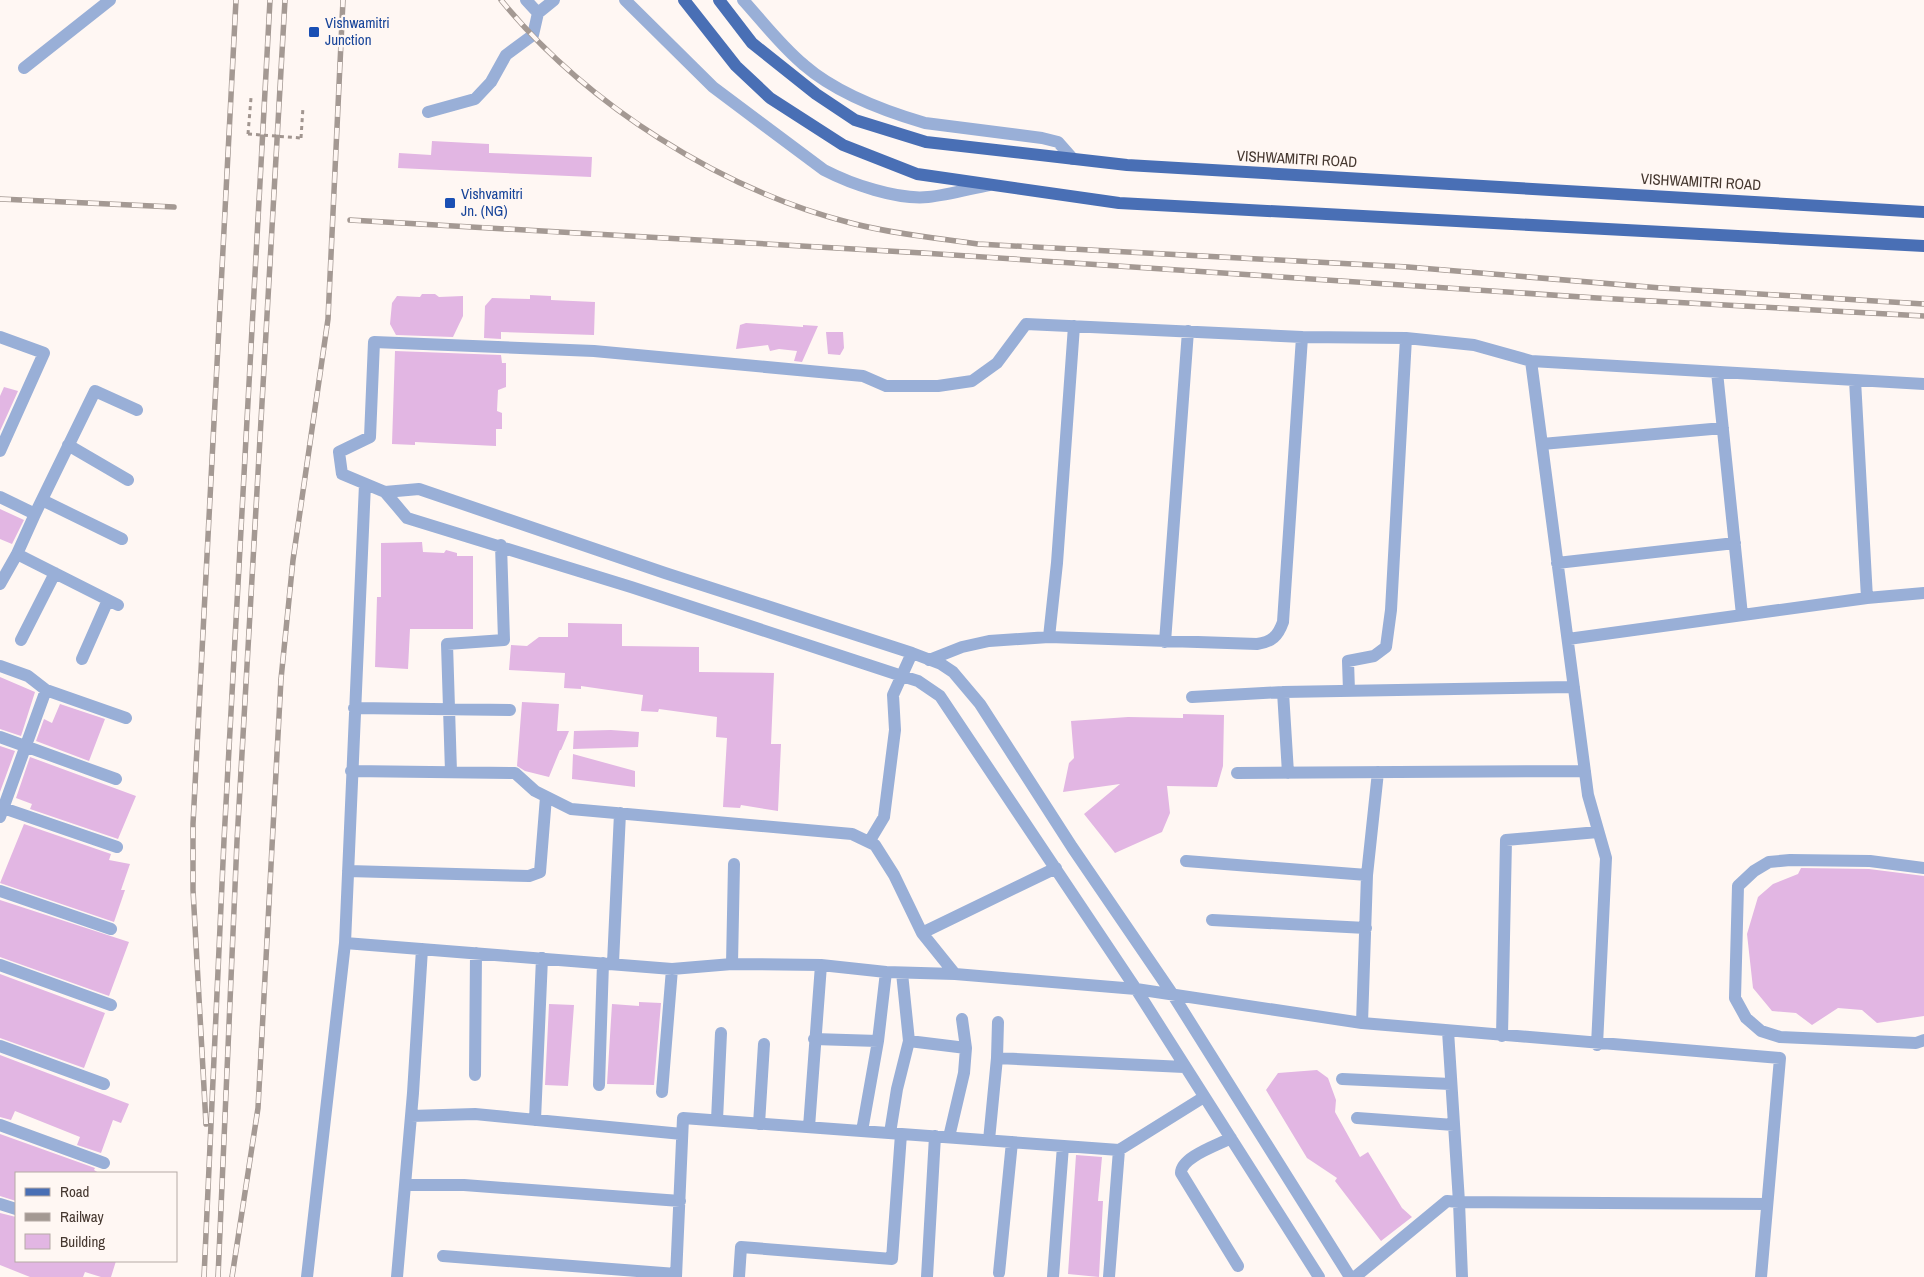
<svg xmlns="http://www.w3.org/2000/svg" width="1924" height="1277" viewBox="0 0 1924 1277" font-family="'Archivo Narrow',sans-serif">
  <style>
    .building { fill: #e2b6e3 }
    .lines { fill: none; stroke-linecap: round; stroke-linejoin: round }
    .path { stroke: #a1958f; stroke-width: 3; stroke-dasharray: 4 4; stroke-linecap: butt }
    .minor { stroke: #99afd7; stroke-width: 12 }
    .major { stroke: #496fb5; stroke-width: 12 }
    .rail-casing { stroke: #a49993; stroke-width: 5.5 }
    .rail { stroke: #fff7f3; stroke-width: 4; stroke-dasharray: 11; stroke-linecap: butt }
    .path-bridge { stroke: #a1958f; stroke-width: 3; stroke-dasharray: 4 4; stroke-linecap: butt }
    .transit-dot { fill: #1a4fb4; stroke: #fff7f3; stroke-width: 2 }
    .labels { text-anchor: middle; stroke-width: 4.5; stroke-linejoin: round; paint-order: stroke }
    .transit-label { font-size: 15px; fill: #164399; stroke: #fff7f3; text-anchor: start }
    .street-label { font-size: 15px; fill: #45372f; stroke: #fff7f3 }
  </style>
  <rect width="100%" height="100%" fill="#fff7f3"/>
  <path class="building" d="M432,141l57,3v9l103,4 -1,20 -193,-9 1,-15 32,2z
    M422,294h13l4,3 24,-1v20l-10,21 -57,-2 -6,-11 2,-21 5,-7 23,1z
    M530,295l21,1v4l44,2 -1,33 -93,-3v7l-17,-1 1,-32 7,-8 38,1z
    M746,323l57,4v-2l15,1 -16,36 -8,-1 3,-10 -18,-2 -9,2 -2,-6 -32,4 4,-24z
    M826,332h17l1,16 -4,7 -12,-1z
    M395,351l106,4 1,8h4v24l-8,3 -1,21 5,2v16h-6v17l-81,-4v3l-23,-1z
    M4,387l14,4 -18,40v-35z
    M0,509l24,11 -12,24 -12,-5z
    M422,542l1,10 21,1 2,-3 11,3v3h16v73h-63l-2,40 -33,-2 2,-70h4v-54z
    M568,623l54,1v22l77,1v25l75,1 -3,71h10l-3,67 -37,-6 -1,3 -17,-1 4,-69 -11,-1 1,-20 -58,-8 -1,3 -17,-1 2,-16 -62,-9v3l-17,-1 1,-15 -56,-3 2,-25 16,1 12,-9h29z
    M0,677l35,15 -14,44 -21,-7z
    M522,702l37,2 -2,27h12l-8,19h-3h2l-11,27 -24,-6 -8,-5z
    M60,704l45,15 -16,42 -53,-20 8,-22 8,4z
    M1183,714l41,1 -1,51 -6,21 -50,-1 3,27 -8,19 -47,21 -31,-39 36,-30 -57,8 6,-29 5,-5 -3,-37 57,-4 55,1z
    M611,730l28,2 -1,15 -65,2 1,-18z
    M0,746l15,5 -15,41z
    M573,754l62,17v16l-63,-8z
    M30,757l106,39 -18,43 -88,-30 2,-5 -16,-6z
    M24,824l87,30 -2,6 21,4 -9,26h4l-11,32 -114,-39z
    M1801,868l68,1 55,7v140l-47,7 -15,-13 -24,-2 -26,17 -16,-12 -24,-2 -19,-23 -6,-54 11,-37 15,-13 25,-10z
    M0,900l129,42 -20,54 -109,-39z
    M0,974l105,39 -21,55 -84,-30z
    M639,1002l22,1 -7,82 -47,-1 5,-80 27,2z
    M549,1004l25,1 -6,81 -23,-1z
    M0,1055l129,49 -8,19 -8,-3 -12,33 -24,-8 3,-8 -65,-26 -4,9 -11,-3z
    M1317,1070l11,8 8,22 -1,12 25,45 8,-5 34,56 10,9 -31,24 -46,-60 2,-3 -30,-20 -41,-68 12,-17z
    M0,1134l95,34 -1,2 5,3h-83v28l-16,-5z
    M1076,1155l26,2 -4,44h5l-4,76 -31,-3z
    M0,1213l16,4v44h100l-5,16h-10l-16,-5 -2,5h-53l-30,-12z"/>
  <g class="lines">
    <path class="path" d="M248,134l3,-36
      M301,138l2,-31"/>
    <path class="minor" d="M526,0l12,13
      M625,0l88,87 111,83c27,14 73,30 104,27 20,-2 41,-8 61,-12
      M743,0c20,22 38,46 61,65 32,28 80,46 121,58l117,15 16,4 15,17
      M24,68l86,-68
      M428,112l47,-13 16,-17 15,-27 27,-20 5,-22 16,-13
      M0,337l44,16 -44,98
      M1531,361l57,434 18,63 -9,187
      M1717,372l25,243
      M1855,380l12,218
      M1542,444l181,-16
      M68,445l60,35
      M385,492l22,26 224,69 271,89 16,5 22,15 196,293 183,288
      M0,497l35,17 60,-123 42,19
      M42,500l80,39
      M17,554l101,51
      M1557,563l178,-20
      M0,584l17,-30 18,-40
      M1049,637l8,-74 17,-237
      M1568,639l299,-41 57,-5
      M21,640l34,-67
      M1165,642l23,-311
      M82,659l26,-59
      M929,660l33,-13 27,-6 60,-4 208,7c15,-2 21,-8 26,-22l19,-285
      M0,666l28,10 18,14 80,28
      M1349,691l-1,-30 26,-5 12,-9 5,-37 15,-272
      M1283,692l5,81
      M1192,697l91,-5 291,-5
      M354,708l156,2
      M0,737l116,42
      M351,771l164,2 20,18 36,18 281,25 23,11 19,30 28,58 33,41
      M451,772l-4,-128 57,-4 -3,-95
      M1237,773l348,-2
      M0,807l117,40
      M0,817l46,-127
      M869,842l15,-25 11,-87 -2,-35 19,-42
      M1186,861l181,14 -5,148
      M1924,868l-54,-7 -80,-1 -21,2 -15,9 -16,15 -3,112 11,20 15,13 19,6 136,6 8,-3
      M348,871l181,5 11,-4 6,-75
      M1367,875l11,-103
      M0,891l111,38
      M1212,920l154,8
      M922,933l134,-65
      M345,943l327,26 60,-5 89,1 65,7 69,2 181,15 226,34 418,35 -19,219
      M613,963l7,-150
      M732,964l2,-100
      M0,965l111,40
      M1448,1031l11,171 308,2
      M1502,1036l4,-196 92,-8
      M814,1039l64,2
      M909,1041l57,7 -4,-29
      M0,1046l104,38
      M997,1058l1,-36
      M475,1075l1,-122
      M1342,1079l109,5
      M599,1085l4,-122
      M662,1092l10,-123
      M411,1116l64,-2 207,20
      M1357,1118l97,7
      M535,1120l7,-162
      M717,1120l4,-87
      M759,1124l5,-80
      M0,1125l104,38
      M809,1127l12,-162
      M862,1131l16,-90 8,-69
      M890,1133l7,-44 12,-48 -7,-68
      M949,1137l15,-64 2,-25
      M1231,1138c-13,7 -50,19 -50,35l57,93
      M989,1140l8,-82 187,9
      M405,1185h59l216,16
      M0,1204l16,5
      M443,1256l233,18
      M999,1273l13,-131
      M307,1277l38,-334 20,-459
      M397,1277l16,-184 9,-144
      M676,1277l7,-159 436,32 85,-53
      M739,1277l2,-30 151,12 9,-125
      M927,1277l8,-141
      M1053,1277l10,-131
      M1109,1277l10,-127
      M1350,1277l-177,-282 -101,-148 -92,-143 -27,-32 -12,-8 -29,-11 -247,-80 -246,-84 -34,3 -43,-18 -3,-22 31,-15 4,-95 220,9 269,25 23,10h52l34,-5 25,-18 29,-39 276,13 104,1 68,7 57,16 393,23
      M1355,1277l92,-76 12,1 3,75"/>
    <path class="major" d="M684,0l52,66 34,32 73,47 74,29 202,29 805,43
      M719,0l33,43 64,51 39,26 71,22 201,23 797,47"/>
    <g class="rail-casing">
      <path id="rail" d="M501,0c85,104 220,190 350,223 42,11 85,15 127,21l430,23 253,21 263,16
        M0,199l174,8
        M350,220l573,33 674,45 327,18
        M206,1124l-13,-234v-66l43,-824
        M204,1277l20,-437 46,-840
        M218,1277l19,-436 48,-841
        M232,1277l26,-169 23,-429 12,-119 35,-241 15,-319"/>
    </g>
    <use href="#rail" class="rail"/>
    <path class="path-bridge" d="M248,134l53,4"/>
  </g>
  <g class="transit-dot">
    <rect x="308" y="26" width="12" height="12" rx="2.5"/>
    <rect x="444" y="197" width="12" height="12" rx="2.5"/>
  </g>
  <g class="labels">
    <g class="transit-label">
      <text x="325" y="28">Vishwamitri<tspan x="325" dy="17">Junction</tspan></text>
      <text x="461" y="199">Vishvamitri<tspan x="461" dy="17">Jn. (NG)</tspan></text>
    </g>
    <g class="street-label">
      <text transform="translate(1297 159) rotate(3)" y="5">VISHWAMITRI ROAD</text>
      <text transform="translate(1701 182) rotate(3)" y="5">VISHWAMITRI ROAD</text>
    </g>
  </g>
  <rect x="15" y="1172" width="162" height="90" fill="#fff7f3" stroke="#b5aaa5"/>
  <rect x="25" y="1188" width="25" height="8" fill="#496fb5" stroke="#b5aaa5"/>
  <text x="60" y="1197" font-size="15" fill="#45372f">Road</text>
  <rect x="25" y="1213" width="25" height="8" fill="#a49993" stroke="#b5aaa5"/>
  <text x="60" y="1222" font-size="15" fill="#45372f">Railway</text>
  <rect x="25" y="1234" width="25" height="15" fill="#e2b6e3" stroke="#b5aaa5"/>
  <text x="60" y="1247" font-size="15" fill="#45372f">Building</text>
</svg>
